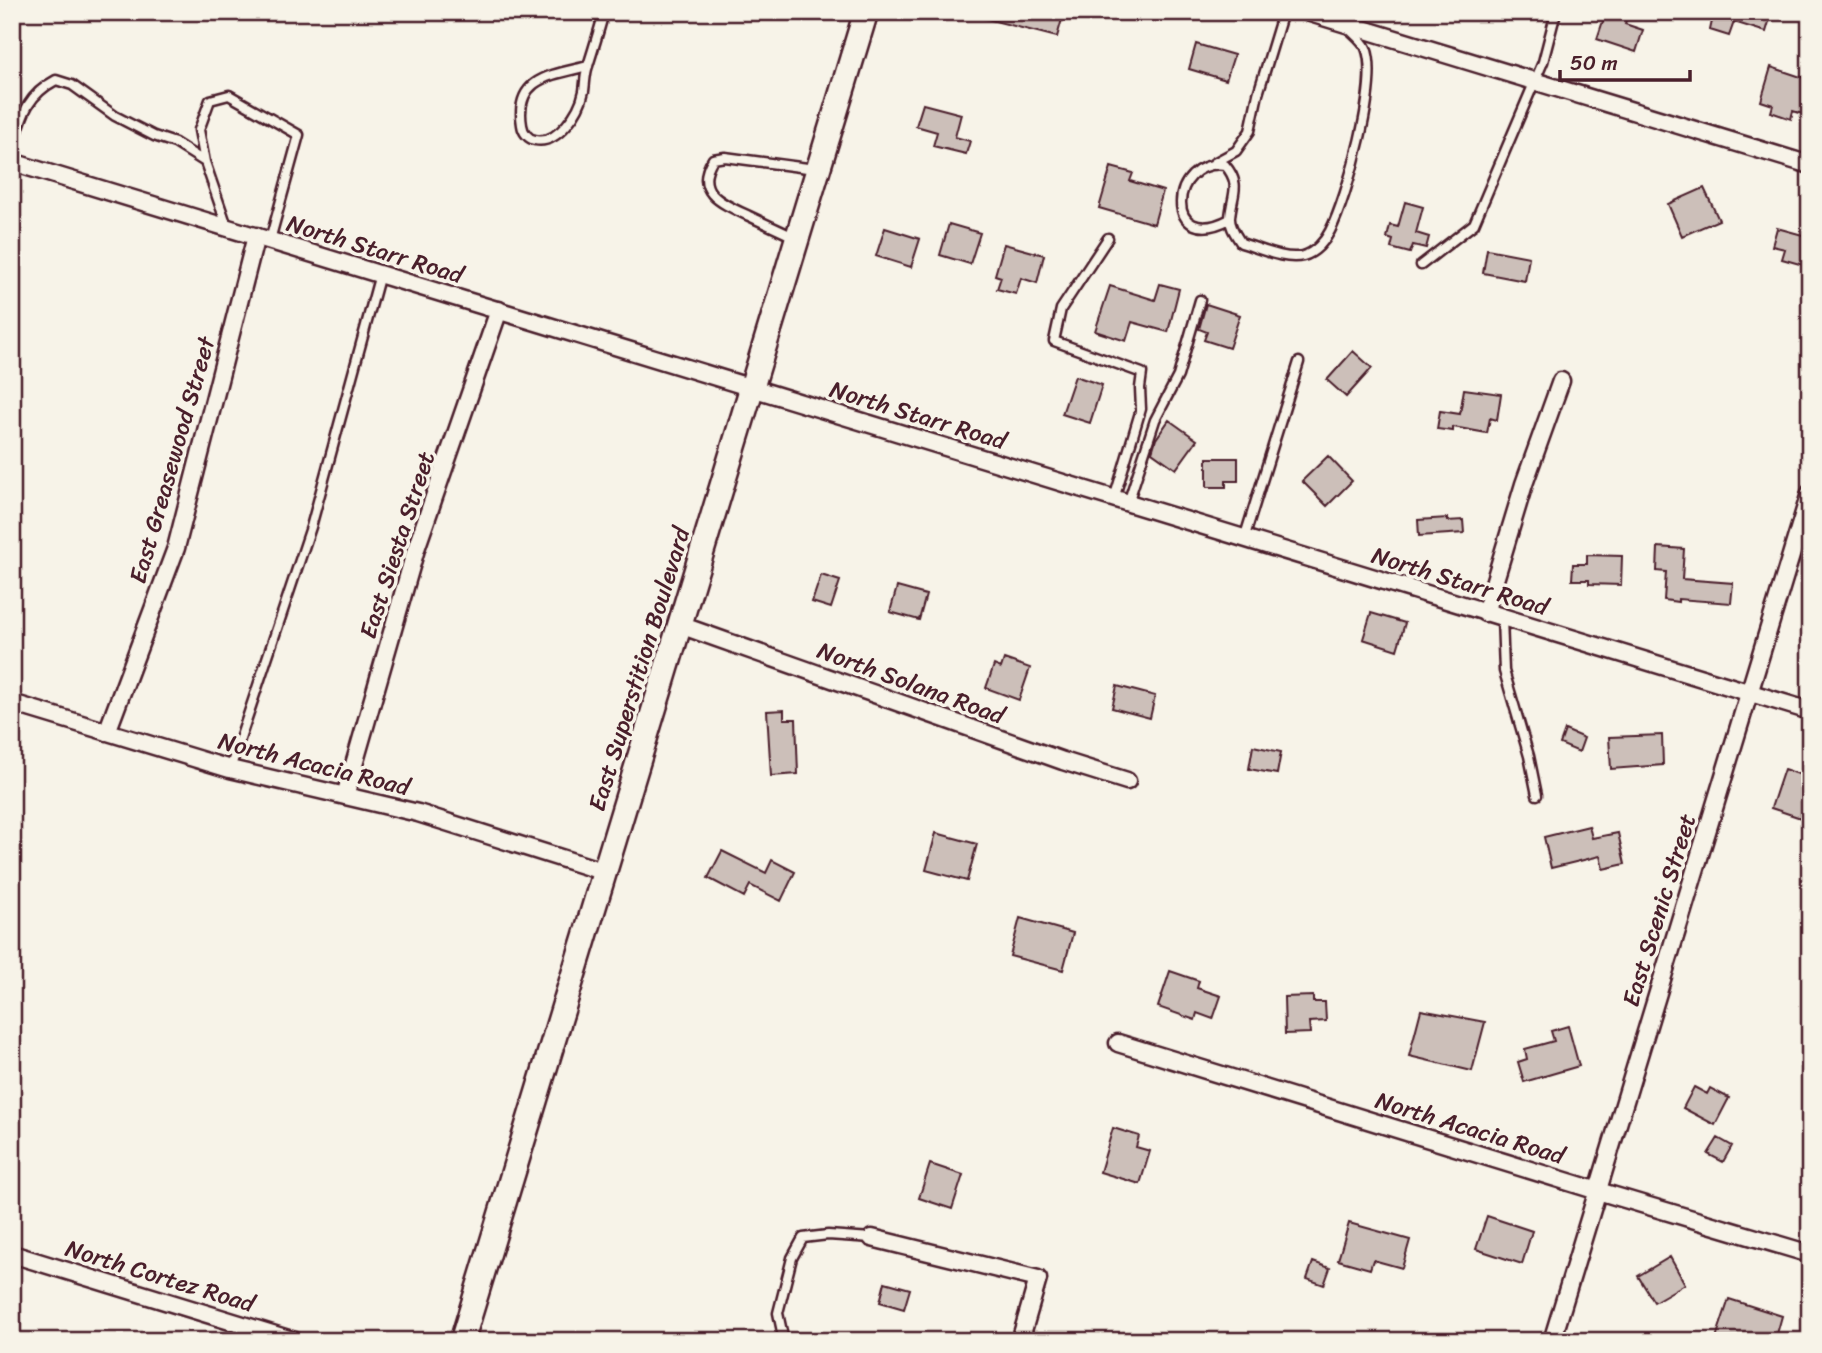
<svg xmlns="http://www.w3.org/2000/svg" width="1822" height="1353" viewBox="0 0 1822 1353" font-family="Sriracha,sans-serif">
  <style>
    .building { fill: #ccbfb9; stroke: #4a1f2b; stroke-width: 2 }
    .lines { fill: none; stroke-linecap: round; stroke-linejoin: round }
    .lane-casing { stroke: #4a1f2b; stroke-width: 13 }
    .street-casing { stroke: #4a1f2b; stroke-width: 21 }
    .secondary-casing { stroke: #4a1f2b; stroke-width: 28 }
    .lane { stroke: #f7f3e8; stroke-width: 8 }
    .street { stroke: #f7f3e8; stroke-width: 16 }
    .secondary { stroke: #f7f3e8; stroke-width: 23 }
    .labels { text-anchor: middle; stroke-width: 7; stroke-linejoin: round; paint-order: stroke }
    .street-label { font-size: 24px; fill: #4a1f2b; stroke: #f7f3e8 }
  </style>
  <rect width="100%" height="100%" fill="#f7f3e8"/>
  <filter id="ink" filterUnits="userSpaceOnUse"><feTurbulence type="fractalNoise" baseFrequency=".0143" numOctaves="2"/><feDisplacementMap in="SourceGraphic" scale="14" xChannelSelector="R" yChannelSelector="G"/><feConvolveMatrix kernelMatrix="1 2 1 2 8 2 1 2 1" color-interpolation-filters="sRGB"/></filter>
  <g filter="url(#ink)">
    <path class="building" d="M979,12h85l-7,25 -78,-20z
      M1606,12h22l-3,12 18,6 -7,22 -39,-13z
      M1714,12h49l8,3 -5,17 -32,-10 -5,14 -19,-6z
      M1196,44l38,11 -8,25 -37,-11z
      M1771,67l39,13v13l-7,21 -10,-3 -2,8 -20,-7 2,-7 -12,-4z
      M923,104l38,10 -6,23 15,4 -4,13 -33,-8 4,-14 -21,-6z
      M1111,167l22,6 -3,8 33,10 -9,33 -55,-16z
      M1704,188l15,32 -37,16 -14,-32z
      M1405,202l18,5 -7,26 13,4 -3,11 -13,-3 -3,8 -19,-5 2,-8 -6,-2 3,-13 8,2z
      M949,224l31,9 -10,31 -30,-9z
      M885,228l35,11 -9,28 -35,-11z
      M1777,228l33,9v30l-28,-8 3,-10 -13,-3z
      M1004,244l40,11 -7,28 -16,-5 -5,16 -19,-5 4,-12 -6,-2z
      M1487,249l42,8 -4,24 -42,-8z
      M1160,284l19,5 -11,43 -36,-10 -6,19 -31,-10 15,-45 45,14z
      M1206,304l34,11 -11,33 -25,-8 3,-8 -8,-3z
      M1353,351l19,17 -26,29 -19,-17z
      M1075,376l27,9 -12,38 -28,-9z
      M1464,389l37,5 -4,26 -7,-2 -3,15 -34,-6v4l-16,-2 3,-18 20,3z
      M1169,420l28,20 -21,29 -24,-17 4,-13z
      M1328,456l24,25 -25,25 -25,-25z
      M1207,458h31v23h-12v6h-19z
      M1447,518v3l16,-1 1,13 -45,3 -1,-16z
      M1658,547l26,2 -2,30 51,4 -2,20 -53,-4v3l-14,-2 2,-28 -9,-1z
      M1587,555l35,1 -1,29 -32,-1v-4h-17l1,-16h14z
      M821,575l19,6 -9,27 -19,-6z
      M897,587l29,8 -7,25 -29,-8z
      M1371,613l34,10 -8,27 -34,-11z
      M1004,659l26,9 -11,32 -33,-12 8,-23 7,3z
      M1117,686l38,10 -5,22 -38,-10z
      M784,710v9h12l2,55 -27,2 -4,-65z
      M1565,730l19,8 -5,14 -19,-8z
      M1662,735l1,30 -52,4 -2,-32z
      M1253,746l28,6 -4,22 -28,-5z
      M1784,769l26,9v43l-39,-13z
      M1589,826l3,12 26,-5 7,31 -22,5 -3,-13 -49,12 -7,-31z
      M936,833l41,11 -10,37 -41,-11z
      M722,851l44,22 6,-13 23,12 -14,29 -31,-16 -6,12 -36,-19z
      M1020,918l53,15 -10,37 -53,-14z
      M1170,971l29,10 -2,7 24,8 -8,23 -16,-6 -2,7 -37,-13z
      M1313,996v6h12l1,19 -17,1 1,11 -25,1 -1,-37z
      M1421,1010l64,12 -13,49 -63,-15z
      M1568,1026l11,40 -55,16 -6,-20 9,-3 -2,-10 29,-8 -3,-10z
      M1694,1087l13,7 3,-6 19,10 -14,27 -32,-17z
      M1113,1128l26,8 -3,11 14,4 -10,33 -40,-12z
      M1718,1138l14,8 -9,16 -15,-8z
      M930,1164l33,11 -11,34 -33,-11z
      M1487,1216l45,15 -10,33 -46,-15z
      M1349,1223l61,17 -8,28 -29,-8 -3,9 -32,-9z
      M1670,1257l15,27 -31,18 -16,-26z
      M1313,1262l17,6 -6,17 -17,-6z
      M885,1282l25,7 -6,20 -24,-7z
      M1729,1299l53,17 -7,25h-49l-10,-3z"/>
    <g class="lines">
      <g class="lane-casing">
        <path id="lane" d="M588,66c-35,9 -74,11 -66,59 1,7 6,14 13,15 23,5 45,-29 49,-49 1,-7 1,-14 3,-22 6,-19 12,-38 17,-57
          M12,151c10,-33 12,-54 44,-71l16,5 43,31 39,20 21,7 30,19 22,64
          M205,162l-6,-32 11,-30 19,-5 70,40 -29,105
          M1214,163l22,-12 14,-20 8,-37 25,-82
          M1230,219c-67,35 -62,-61 -5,-54 17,20 7,29 5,52 -1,9 6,18 11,26 18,5 44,18 62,13 12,-3 22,-15 27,-25 17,-33 50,-150 36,-183 -3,-7 -12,-14 -18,-20
          M794,237c-15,-7 -30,-14 -45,-21 -26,-12 -57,-24 -36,-57l12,-2 90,12
          M1108,238l-47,71 -7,32 88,32 -2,15 1,21 -27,90
          M1421,265l53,-41 69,-162 13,-50
          M1128,503l27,-83 23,-44 22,-76
          M1244,539l55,-177
          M1502,618l2,53 25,85 8,39
          M230,769l81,-242 69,-253
          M784,1341l-6,-28 14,-55 11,-20 25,-3 44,3"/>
      </g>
      <g class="street-casing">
        <path id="street" d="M1307,12l503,153
          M12,162l1798,549
          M1485,613l39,-129 37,-103
          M680,625l383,136 64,20
          M12,703l218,66 188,44 187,59
          M107,732l69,-184 80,-312
          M345,796l71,-247 83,-239
          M1118,1043l480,148 212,63
          M872,1238l166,41 -18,62
          M12,1254l283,87
          M1552,1341l258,-848"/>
      </g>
      <g class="secondary-casing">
        <path id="secondary" d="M462,1341l404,-1329"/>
      </g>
      <use href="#lane" class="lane"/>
      <use href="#street" class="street"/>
      <use href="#secondary" class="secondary"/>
    </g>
  </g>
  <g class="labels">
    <g class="street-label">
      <text transform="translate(375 249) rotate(17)" y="8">North Starr Road</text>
      <text transform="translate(918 415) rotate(17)" y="8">North Starr Road</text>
      <text transform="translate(172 460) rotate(-74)" y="8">East Greasewood Street</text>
      <text transform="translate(397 545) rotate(-72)" y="8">East Siesta Street</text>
      <text transform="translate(1460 581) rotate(17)" y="8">North Starr Road</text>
      <text transform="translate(639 669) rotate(-73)" y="8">East Superstition Boulevard</text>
      <text transform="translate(911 683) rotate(20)" y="8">North Solana Road</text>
      <text transform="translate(314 764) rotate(14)" y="8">North Acacia Road</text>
      <text transform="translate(1659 910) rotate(-73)" y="8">East Scenic Street</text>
      <text transform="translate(1470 1128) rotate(17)" y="8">North Acacia Road</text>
      <text transform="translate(160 1276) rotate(17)" y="8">North Cortez Road</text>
    </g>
  </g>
  <rect width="1822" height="1353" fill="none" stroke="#f7f3e8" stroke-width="42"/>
  <rect x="21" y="21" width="1780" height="1311" fill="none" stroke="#4a1f2b" stroke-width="2.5" filter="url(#ink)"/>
  <path d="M1560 70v10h130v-10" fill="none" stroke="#4a1f2b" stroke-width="3.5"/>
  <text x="1570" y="70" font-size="21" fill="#4a1f2b" stroke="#f7f3e8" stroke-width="5" paint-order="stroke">50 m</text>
</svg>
